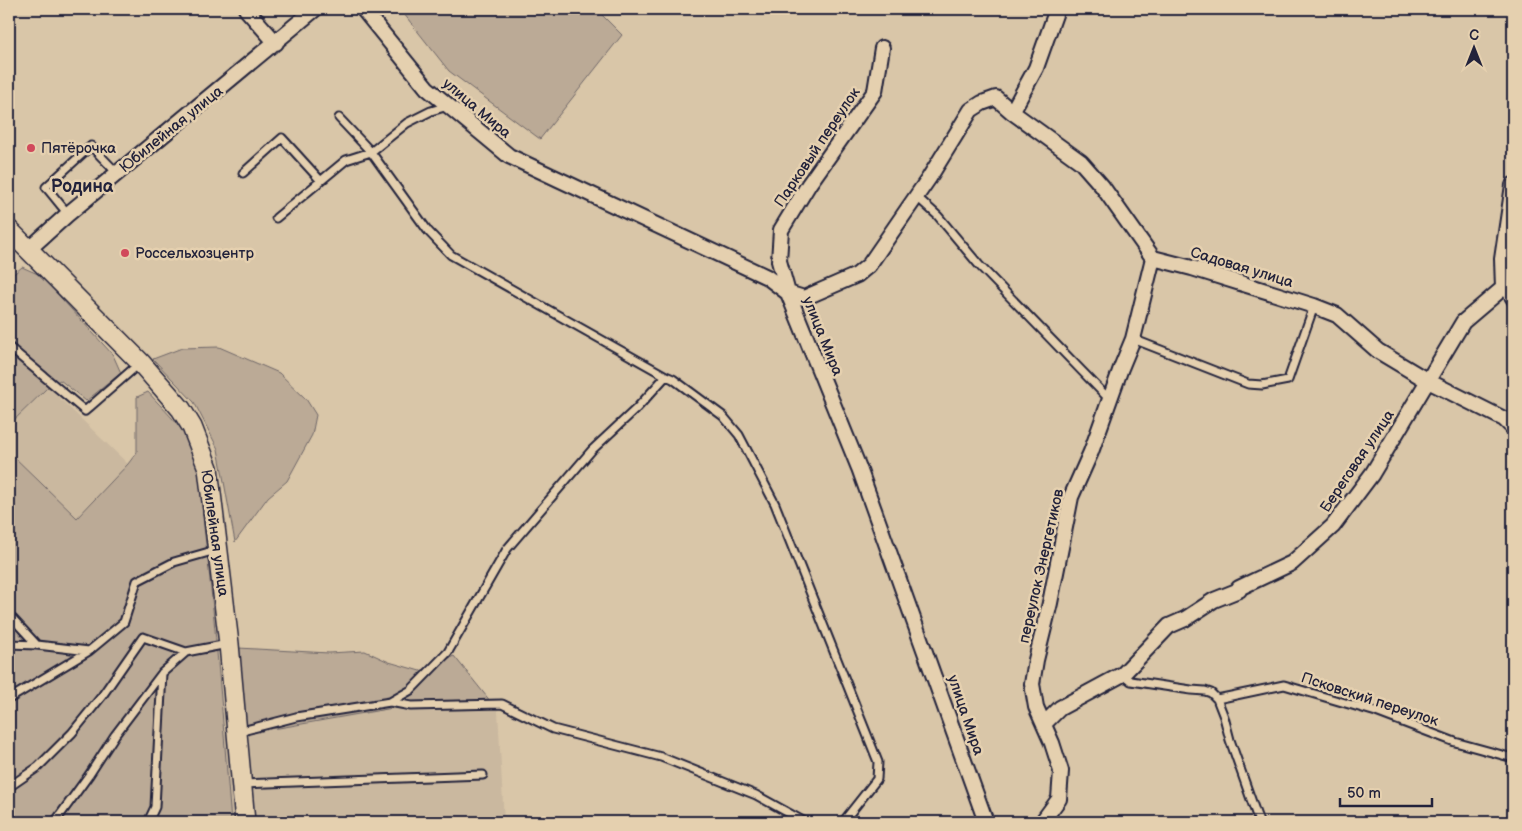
<svg xmlns="http://www.w3.org/2000/svg" width="1522" height="831" viewBox="0 0 1522 831" font-family="'Balsamiq Sans',sans-serif">
  <style>
    .built { fill: #cab89f }
    .green { fill: #bbaa96; stroke: #6e6668 }
    .lines { fill: none; stroke-linecap: round; stroke-linejoin: round }
    .lane-casing { stroke: #22223b; stroke-width: 11 }
    .street-casing { stroke: #22223b; stroke-width: 18 }
    .secondary-casing { stroke: #22223b; stroke-width: 22 }
    .lane { stroke: #e5d0af; stroke-width: 7 }
    .street { stroke: #e5d0af; stroke-width: 14 }
    .secondary { stroke: #e5d0af; stroke-width: 19 }
    .poi-dot { fill: #d1495b; stroke: #e5d0af; stroke-width: 2 }
    .labels { text-anchor: middle; stroke-width: 5; stroke-linejoin: round; paint-order: stroke }
    .street-label { font-size: 15px; fill: #22223b; stroke: #e5d0af }
    .poi-label { font-size: 15px; fill: #22223b; stroke: #e5d0af; text-anchor: start }
    .quarter-label { font-size: 18px; font-weight: bold; fill: #22223b; stroke: #e5d0af }
  </style>
  <rect width="100%" height="100%" fill="#d9c6a8"/>
  <filter id="ink" filterUnits="userSpaceOnUse"><feTurbulence type="fractalNoise" baseFrequency=".02" numOctaves="2"/><feDisplacementMap in="SourceGraphic" scale="10" xChannelSelector="R" yChannelSelector="G"/><feConvolveMatrix kernelMatrix="1 2 1 2 8 2 1 2 1" color-interpolation-filters="sRGB"/></filter>
  <g filter="url(#ink)">
    <path class="built" d="M48,387l80,77 -51,54 -68,-66v-27z
      M495,707l3,4 6,111h-273l-8,-91 56,-3 114,-20z"/>
    <path class="green" d="M400,9h196l26,26 -82,104 -91,-68z
      M22,267l18,8 73,80 8,18 -35,28 -26,-21 -12,7 -39,38v-147z
      M219,347l60,26 27,26 10,16 -4,20 -25,46 -19,16 -33,45 -17,-93 -24,-47 -41,-43 29,-11z
      M148,392c14,16 33,33 44,53 11,22 9,57 12,82 12,98 19,197 27,295h-222v-370l68,66 51,-54 9,-12v-55z
      M238,648l91,5 36,-2 24,11 31,9 34,-15 41,51 -102,1 -114,20 -33,2z"/>
    <g class="lines">
      <g class="lane-casing">
        <path id="lane" d="M243,173l39,-35 39,43
          M916,196l22,20 41,49 131,135
          M68,214l-22,-27 45,-41 26,27
          M276,218l70,-58 25,-8 36,-29 24,-12 17,-5
          M1503,288l10,16
          M1133,339l115,45 14,1 26,-5 26,-74
          M9,347l76,64 55,-48
          M666,376l7,3 50,37 16,19 36,69 103,258 -1,17 -34,43
          M9,618l4,1 24,26 -28,-1
          M37,645l52,6
          M1123,674l8,7 60,9 14,1 6,2 6,6 7,18 6,23 29,82
          M9,699l80,-48 35,-29 13,-41 37,-19 42,-12
          M1217,699l67,-14 92,27 79,30 58,16
          M390,702l21,4 91,-2 51,25 108,28 95,38 49,27
          M238,732l58,-15 94,-15 21,-12 37,-38 59,-103 85,-99 45,-42 29,-32 -215,-121 -23,-24 -57,-79 -32,-34
          M243,784l240,-9
          M9,787l29,-20 34,-34 30,-37 41,-59 43,15
          M55,822l34,-47 26,-40 47,-62
          M148,822l7,-15 7,-134 24,-21 42,-8"/>
      </g>
      <g class="street-casing">
        <path id="street" d="M246,9l30,34
          M363,9l64,79 82,68 258,121 21,16 16,5 53,-23 12,-10 60,-87 42,-68 11,-7 14,-5 16,14 69,50 21,24 51,72 39,10 122,38 23,9 41,36 50,30 76,38 9,9
          M882,48l-7,43 -66,93 -28,46 -2,31 9,32 71,175 127,354
          M1012,112l24,-44 21,-59
          M28,250l40,-36 247,-205
          M1044,724l16,-16 63,-34 46,-48 16,-7 29,-19 25,-10v-2l53,-25 41,-37 39,-52 91,-152 40,-34 -1,-29 11,-74
          M1042,822l17,-23 2,-28 -9,-28 -16,-36 -4,-23 4,-24 14,-57 21,-106 20,-45 30,-84 12,-29 20,-81"/>
      </g>
      <g class="secondary-casing">
        <path id="secondary" d="M9,230l132,133 40,46 11,18 16,41 21,176 16,178"/>
      </g>
      <use href="#lane" class="lane"/>
      <use href="#street" class="street"/>
      <use href="#secondary" class="secondary"/>
    </g>
  </g>
  <g class="poi-dot">
    <circle cx="31" cy="148" r="5"/>
    <circle cx="125" cy="253" r="5"/>
  </g>
  <g class="labels">
    <g class="street-label">
      <text transform="translate(477 108) rotate(40)" y="5">улица Мира</text>
      <text transform="translate(171 129) rotate(-39)" y="5">Юбилейная улица</text>
      <text transform="translate(817 147) rotate(-56)" y="5">Парковый переулок</text>
      <text transform="translate(1242 267) rotate(17)" y="5">Садовая улица</text>
      <text transform="translate(823 336) rotate(68)" y="5">улица Мира</text>
      <text transform="translate(1357 461) rotate(-56)" y="5">Береговая улица</text>
      <text transform="translate(215 533) rotate(82)" y="5">Юбилейная улица</text>
      <text transform="translate(1041 566) rotate(-77)" y="5">переулок Энергетиков</text>
      <text transform="translate(1370 699) rotate(18)" y="5">Псковский переулок</text>
      <text transform="translate(966 715) rotate(71)" y="5">улица Мира</text>
    </g>
    <g class="poi-label">
      <text x="41" y="153">Пятёрочка</text>
      <text x="135" y="258">Россельхозцентр</text>
    </g>
    <g class="quarter-label">
      <text x="82" y="192">Родина</text>
    </g>
  </g>
  <rect width="1522" height="831" fill="none" stroke="#e5d0af" stroke-width="30"/>
  <rect x="15" y="15" width="1492" height="801" fill="none" stroke="#22223b" stroke-width="2" filter="url(#ink)"/>
  <g transform="translate(1474 48)" stroke="#e5d0af" stroke-width="4" paint-order="stroke">
  <path d="M0-4L9 19L0 12L-9 19Z" fill="#22223b"/>
  <text y="-8" font-size="14" font-weight="bold" text-anchor="middle" fill="#22223b">С</text>
  </g>
  <path d="M1340 798v8h92v-8" fill="none" stroke="#22223b" stroke-width="2.5"/>
  <text x="1347" y="798" font-size="15" fill="#22223b" stroke="#e5d0af" stroke-width="4" paint-order="stroke">50 m</text>
</svg>
